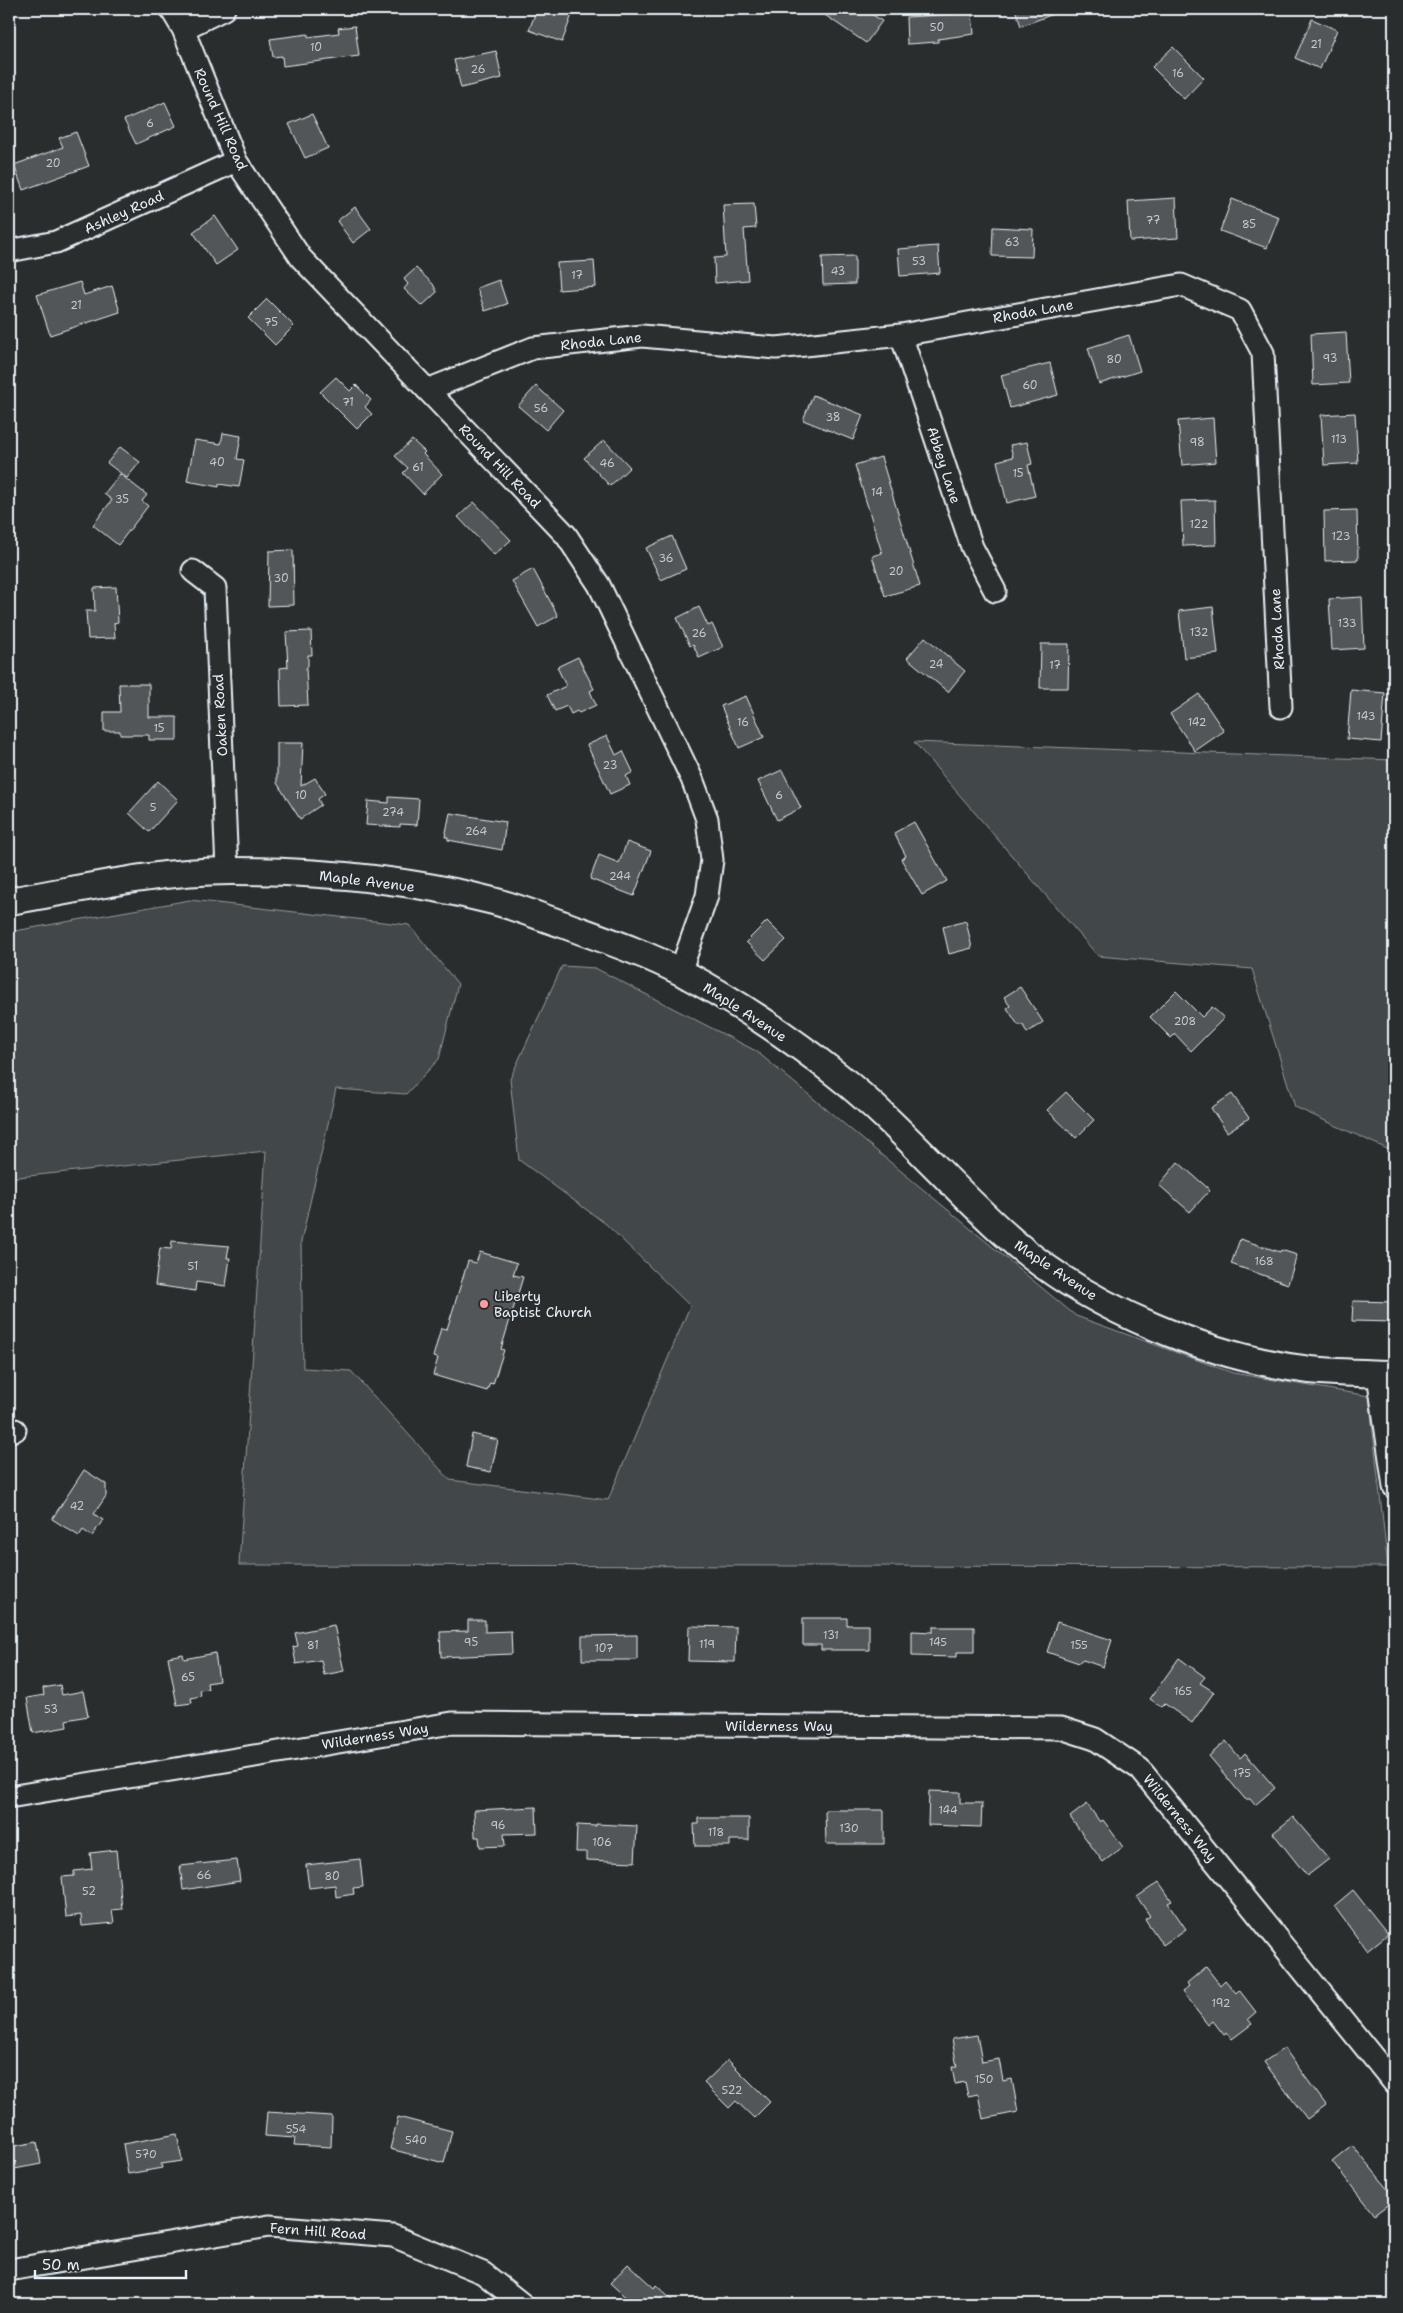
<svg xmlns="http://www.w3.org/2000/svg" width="1403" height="2313" viewBox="0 0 1403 2313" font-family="'Shantell Sans',sans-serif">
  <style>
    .green { fill: #424648; stroke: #959ca0 }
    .building { fill: #535759; stroke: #e8f1f8 }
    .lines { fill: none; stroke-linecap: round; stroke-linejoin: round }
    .minor-casing { stroke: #e8f1f8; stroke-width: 25 }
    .major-casing { stroke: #e8f1f8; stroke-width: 30 }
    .minor { stroke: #2a2d2e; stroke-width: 21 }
    .major { stroke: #2a2d2e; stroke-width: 26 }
    .poi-dot { fill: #ff9aa2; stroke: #2a2d2e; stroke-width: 2 }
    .labels { text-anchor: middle; stroke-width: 4; stroke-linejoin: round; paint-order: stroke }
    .number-label { font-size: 11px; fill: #c3cad0 }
    .street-label { font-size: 14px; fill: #e8f1f8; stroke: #2a2d2e }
    .poi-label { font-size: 14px; fill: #e8f1f8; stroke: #2a2d2e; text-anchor: start }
  </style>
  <rect width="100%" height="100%" fill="#2a2d2e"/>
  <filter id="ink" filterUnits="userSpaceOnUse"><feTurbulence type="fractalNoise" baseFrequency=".02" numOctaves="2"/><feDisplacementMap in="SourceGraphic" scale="10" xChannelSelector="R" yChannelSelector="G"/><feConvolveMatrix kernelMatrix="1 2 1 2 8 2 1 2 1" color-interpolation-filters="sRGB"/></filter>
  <g filter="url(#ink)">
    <path class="green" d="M914,742l480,18v392l-99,-45 -43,-138 -154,-13z
      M190,900l219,25 49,59 -19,75 -33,35 -70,-5 -35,153 2,126 48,3 99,109 158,20 82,-194 -84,-82 -87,-64 -9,-81 52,-113 33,2 161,83 320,265 157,57 136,23 19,171 -1149,-2 27,-414 -257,27v-246z"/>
    <path class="building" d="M537,9h37l-12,33 -33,-12z
      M816,9h48l18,12 -16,22z
      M1015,9h48l1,1 -43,16z
      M972,13l2,21 -36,5v3l-31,2 -1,-27z
      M1312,19l25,11 -17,39 -25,-11z
      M355,26l4,30 -76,10 -1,-10 -9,1 -3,-18 38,-5v3l31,-4 -1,-5z
      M1173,47l31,31 -20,21 -32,-32z
      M496,51l6,27 -41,10 -7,-28z
      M165,102l11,24 -40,18 -12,-24z
      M312,114l16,34 -23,10 -16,-34z
      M76,132l13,34 -66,24 -9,-25 49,-18 -4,-9z
      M1176,198l2,40 -48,3 -2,-40z
      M1232,199l47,18 -12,31 -47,-17z
      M754,204l2,24 -12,1 4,51 -33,3 -1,-25 12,-1 -3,-52z
      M355,207l16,22 -18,14 -16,-22z
      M215,216l23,34 -22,15 -23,-33z
      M993,227l40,2 -1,28 -40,-1z
      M938,246l2,27 -40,3 -2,-27z
      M855,256v28l-32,1 -1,-28z
      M594,261l2,26 -37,3 -2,-27z
      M416,268l17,16 4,8 -15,14 -18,-17 4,-5 -4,-5z
      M499,280l8,24 -22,7 -8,-23z
      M80,282l4,13 28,-9 8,26 -70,23 -13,-40z
      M267,299l27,27 -19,19 -27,-27z
      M1346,332l3,51 -36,2 -2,-51z
      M1129,335l11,36 -41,13 -11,-36z
      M1050,363l8,32 -48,13 -9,-33z
      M336,377l14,14 6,-6 15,15 -6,7 7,7 -15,15 -37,-37z
      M536,386l27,24 -17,20 -28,-24z
      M813,395l50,20 -10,25 -50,-20z
      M1355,413l3,50 -34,2 -3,-50z
      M1213,418l3,44 -34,3 -4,-44z
      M223,433l18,3 -4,23 7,1 -5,27 -20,-3v3l-32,-6 8,-41 26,4z
      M412,440l13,12 -2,2 19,20 -19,20 -20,-21 5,-5 -13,-12z
      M604,440l26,27 -20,19 -26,-28z
      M1027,442l5,22 -4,1 7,31 -28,7 -10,-42 16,-4 -3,-12z
      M120,447l20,15 -13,16 -20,-15z
      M881,457l39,129 -35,10 -13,-40 10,-3 -27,-88z
      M120,474l27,21 -5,6 6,5 -30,39 -25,-20 19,-25 -8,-6z
      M1215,500l1,45 -33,1 -2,-45z
      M474,502l37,38 -17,15 -36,-38z
      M1357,510l1,50 -33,1 -1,-50z
      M672,536l14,33 -25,11 -15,-32z
      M293,550l1,55 -26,1 1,-55z
      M533,569l25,47 -20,11 -26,-46z
      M116,587l2,35 -4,1 1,15 -27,1 -2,-28h9l-1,-23z
      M1362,597l2,51 -32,2 -3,-51z
      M699,607l9,19 4,-2 11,23 -24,11 -6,-14 -3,2 -13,-28z
      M1213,607l5,47 -34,4 -5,-47z
      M311,631l1,24h-4v11l-2,2 2,37 -27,1 -1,-38 8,-1 -2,-35z
      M925,637l40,34 -17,21 -41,-34z
      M1041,644h28l-1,44h-28z
      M578,657l16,32 -4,2 6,14 -17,8 -2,-2 -6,3 -4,-8 -12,5 -8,-16 19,-9 -9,-19z
      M119,684h30v33h28v23h-28v-5h-29v-4h-16v-19h16z
      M1351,690l34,3 -4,49 -34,-3z
      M1199,694l25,37 -29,20 -25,-37z
      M746,696l18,41 -25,11 -18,-42z
      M607,736l9,19 7,-4 10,21 -7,4 4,9 -20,9 -23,-49z
      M277,743h26l-2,43 14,-8 10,16 -7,5 3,6 -21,14 -23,-36z
      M782,770l19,38 -24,12 -19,-39z
      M158,781l20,19 -29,32 -20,-19z
      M389,797l30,2 -2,26 -17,-1v3l-34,-2 2,-24 21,2z
      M450,813l56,9 -4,28 -54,-10v-3h-3z
      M914,822l33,59 -25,14 -21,-36 5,-3 -12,-23z
      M627,842l24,9 -17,45 -44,-17 9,-24 20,8z
      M767,921l19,19 -21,20 -19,-18z
      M966,921l6,27 -23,6 -6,-27z
      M1020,987l23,35 -16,11 -4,-8h-5l-11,-17 3,-2 -6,-9z
      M1176,991l26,26 10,-10 12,11 -33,33 -16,-17 -4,4 -21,-21z
      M1066,1092l28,28 -18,18 -29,-28z
      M1232,1094l17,24 -22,14 -16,-24z
      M1178,1162l32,28 -20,22 -31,-27z
      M1240,1239l40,13 1,-2 16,5 -9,29 -57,-20z
      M172,1241l57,5 -2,12h3l-4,28 -30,-4 -1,9 -40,-6 5,-37 11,1z
      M480,1252l37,11 -4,12 10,2 -22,72 3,1 -11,34 -3,-1 -3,8 -54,-16 5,-17 -5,-1 8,-29 6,1 21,-68 8,2z
      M1353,1301l41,1v20l-42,-1z
      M472,1434l26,6 -7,32 -25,-5z
      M84,1470l22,14v12l-12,18 9,6 -11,16 -9,-6 -4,6 -27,-17z
      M803,1618h44v7h22v25h-48v-5h-18z
      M468,1620h17v12l26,-1 1,23 -71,3 -1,-25 28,-1z
      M1057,1622l55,18 -9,27 -20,-7 -4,3 -32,-11z
      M334,1625l10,46 -20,4 -3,-15 -25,4 -3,-17 5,-1 -3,-13z
      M689,1626l47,1 -1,35 -47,-1z
      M933,1627h41v25h-17v5l-45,-1v-25l21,1z
      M637,1635v25h-55v-24z
      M215,1653l4,28 -12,2 1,6 -8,1 1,6 -10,2 1,5 -15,2 -9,-48 15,-3 1,5z
      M1179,1658l26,19 -5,6 14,9 -22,31 -27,-19 -3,3 -12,-8z
      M60,1685l2,10 21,-4 5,25 -22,4 1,7 -34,6 -6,-35 17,-3 -1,-7z
      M1226,1741l14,17 5,-5 30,35 -20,17 -5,-6h-5l-36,-43z
      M929,1791l31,1v11h22l-1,24 -53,-2z
      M1087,1804l13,18 3,-2 20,27 -20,15 -33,-45z
      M536,1807l1,26 -33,1 1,12 -25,1 -1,-10h-4l-1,-27z
      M825,1810h59v34h-58z
      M1293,1817l36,42 -22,17 -34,-43z
      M698,1818h51v22h-19v6h-35l-1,-22h4z
      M596,1824l41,2 -2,36 -49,-2v-8h-10l1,-27 19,1z
      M116,1850l6,59 -10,1 2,13 -32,3 -1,-11 -15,2 -4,-40 12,-1v-5l18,-2 -2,-16z
      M360,1859l3,28 -10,1 1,6 -18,3 -1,-12 -26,3 -3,-23z
      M237,1860l3,21 -57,9 -3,-24z
      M1159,1882l13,19 -4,2 18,26 -23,16 -18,-26 5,-3 -13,-19z
      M1353,1890l35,44 -21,17 -33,-45z
      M1206,1967l14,18 5,-5 11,13 3,-3 17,22 -8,7 4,5 -20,15 -5,-6 -3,2 -11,-14 -5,4 -26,-33 7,-6 -2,-3z
      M977,2035l5,27 17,-3 4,22 9,-2 6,33 -35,7 -5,-25 -10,2 -3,-14 -10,2 -3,-17h5l-5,-28z
      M1284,2048l42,57 -19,14 -43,-57z
      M728,2060l42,42 -16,16 -18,-17 -7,7 -25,-25z
      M267,2112l65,4 -1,31 -37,-2 1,-7 -30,-2z
      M398,2117l54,14 -8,32 -54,-14z
      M177,2134l5,27 -21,3 1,4 -34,6 -5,-30z
      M37,2142l4,22 -32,6v-23z
      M1352,2145l42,51v4l-20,15 -42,-54z
      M628,2264l26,24 2,-3 20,19h-43l-23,-21z"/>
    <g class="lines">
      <g class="minor-casing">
        <path id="minor" d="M171,9l12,20 53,132 65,97 265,277 33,50 93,194 15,40 5,41 -5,36 -27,76
          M183,29l41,-20
          M9,251l47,-9 180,-81
          M901,335l71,212 23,44
          M427,390l106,-42 109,-12 134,12 125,-13 280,-50 59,25 23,43 18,354
          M193,571l22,17 12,282
          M1378,1374l16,113
          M9,1430h6
          M9,1797l443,-74 609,5 34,11 45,30 254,314
          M9,2270l260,-44 124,10 90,37 39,31"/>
      </g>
      <g class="major-casing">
        <path id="major" d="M9,901c72,-12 147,-30 221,-30 85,0 176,8 259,29 25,6 49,16 73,24 41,15 83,29 121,49 54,29 106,64 154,102 65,51 117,116 179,169 76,65 195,114 294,126 28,3 56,3 84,4"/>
      </g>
      <use href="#minor" class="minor"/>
      <use href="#major" class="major"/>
    </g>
  </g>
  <circle class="poi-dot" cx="484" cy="1304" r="5"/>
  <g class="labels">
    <g class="number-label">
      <text x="937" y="31">50</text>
      <text x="1316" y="48">21</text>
      <text x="316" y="51">10</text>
      <text x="478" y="73">26</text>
      <text x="1178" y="77">16</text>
      <text x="150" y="127">6</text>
      <text x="53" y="167">20</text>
      <text x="1153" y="224">77</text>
      <text x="1249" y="228">85</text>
      <text x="1012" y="246">63</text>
      <text x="919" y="265">53</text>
      <text x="838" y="275">43</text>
      <text x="577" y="279">17</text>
      <text x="76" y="309">21</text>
      <text x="271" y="326">75</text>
      <text x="1330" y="362">93</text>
      <text x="1114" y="363">80</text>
      <text x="1030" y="389">60</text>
      <text x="348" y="406">71</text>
      <text x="541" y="412">56</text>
      <text x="833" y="421">38</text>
      <text x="1339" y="443">113</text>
      <text x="1197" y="446">98</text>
      <text x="217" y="466">40</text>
      <text x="607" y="467">46</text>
      <text x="418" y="471">61</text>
      <text x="1018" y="477">15</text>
      <text x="877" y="496">14</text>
      <text x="122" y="503">35</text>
      <text x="1199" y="528">122</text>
      <text x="1341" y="540">123</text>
      <text x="666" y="562">36</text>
      <text x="896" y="575">20</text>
      <text x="281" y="582">30</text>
      <text x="1347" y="627">133</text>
      <text x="1199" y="636">132</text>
      <text x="699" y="637">26</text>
      <text x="936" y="668">24</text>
      <text x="1055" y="669">17</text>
      <text x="1366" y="720">143</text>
      <text x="743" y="726">16</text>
      <text x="1197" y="726">142</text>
      <text x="159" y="732">15</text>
      <text x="610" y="769">23</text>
      <text x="301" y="799">10</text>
      <text x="779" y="799">6</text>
      <text x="153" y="811">5</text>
      <text x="393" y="816">274</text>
      <text x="476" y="835">264</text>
      <text x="620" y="880">244</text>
      <text x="1185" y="1025">208</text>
      <text x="1264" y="1265">168</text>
      <text x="193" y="1270">51</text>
      <text x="77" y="1510">42</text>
      <text x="831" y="1639">131</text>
      <text x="471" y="1646">95</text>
      <text x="938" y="1646">145</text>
      <text x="707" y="1648">119</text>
      <text x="313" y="1649">81</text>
      <text x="1079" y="1649">155</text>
      <text x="604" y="1652">107</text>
      <text x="188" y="1681">65</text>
      <text x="1183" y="1695">165</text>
      <text x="51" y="1713">53</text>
      <text x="1242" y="1777">175</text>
      <text x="948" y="1814">144</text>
      <text x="498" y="1829">96</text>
      <text x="849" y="1832">130</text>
      <text x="716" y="1836">118</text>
      <text x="602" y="1846">106</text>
      <text x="204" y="1879">66</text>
      <text x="332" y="1880">80</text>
      <text x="89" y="1895">52</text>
      <text x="1221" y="2007">192</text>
      <text x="984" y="2083">150</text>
      <text x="732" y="2094">522</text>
      <text x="296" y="2133">554</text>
      <text x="416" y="2144">540</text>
      <text x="146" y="2158">570</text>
    </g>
    <g class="street-label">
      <text transform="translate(221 119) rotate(66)" y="5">Round Hill Road</text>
      <text transform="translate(124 212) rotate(-24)" y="5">Ashley Road</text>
      <text transform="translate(1033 311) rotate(-10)" y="5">Rhoda Lane</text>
      <text transform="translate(601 341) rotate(-6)" y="5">Rhoda Lane</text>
      <text transform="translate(944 465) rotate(72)" y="5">Abbey Lane</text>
      <text transform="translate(500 466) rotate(46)" y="5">Round Hill Road</text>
      <text transform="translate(1277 629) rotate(-93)" y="5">Rhoda Lane</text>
      <text transform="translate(220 715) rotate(-93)" y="5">Oaken Road</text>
      <text transform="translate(367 881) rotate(7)" y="5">Maple Avenue</text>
      <text transform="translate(745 1012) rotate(33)" y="5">Maple Avenue</text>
      <text transform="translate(1056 1270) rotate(34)" y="5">Maple Avenue</text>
      <text x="779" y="1731">Wilderness Way</text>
      <text transform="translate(375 1736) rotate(-9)" y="5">Wilderness Way</text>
      <text transform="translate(1180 1818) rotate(51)" y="5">Wilderness Way</text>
      <text transform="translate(318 2231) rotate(4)" y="5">Fern Hill Road</text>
    </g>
    <g class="poi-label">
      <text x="494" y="1301">Liberty<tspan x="494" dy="16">Baptist Church</tspan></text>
    </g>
  </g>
  <rect width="1403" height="2313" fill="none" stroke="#2a2d2e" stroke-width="30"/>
  <rect x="15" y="15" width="1373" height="2283" fill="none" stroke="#e8f1f8" stroke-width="2" filter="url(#ink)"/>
  <path d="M35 2270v8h151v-8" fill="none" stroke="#e8f1f8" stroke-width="2.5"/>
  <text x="42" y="2270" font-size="15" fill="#e8f1f8" stroke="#2a2d2e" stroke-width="4" paint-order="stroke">50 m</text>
</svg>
